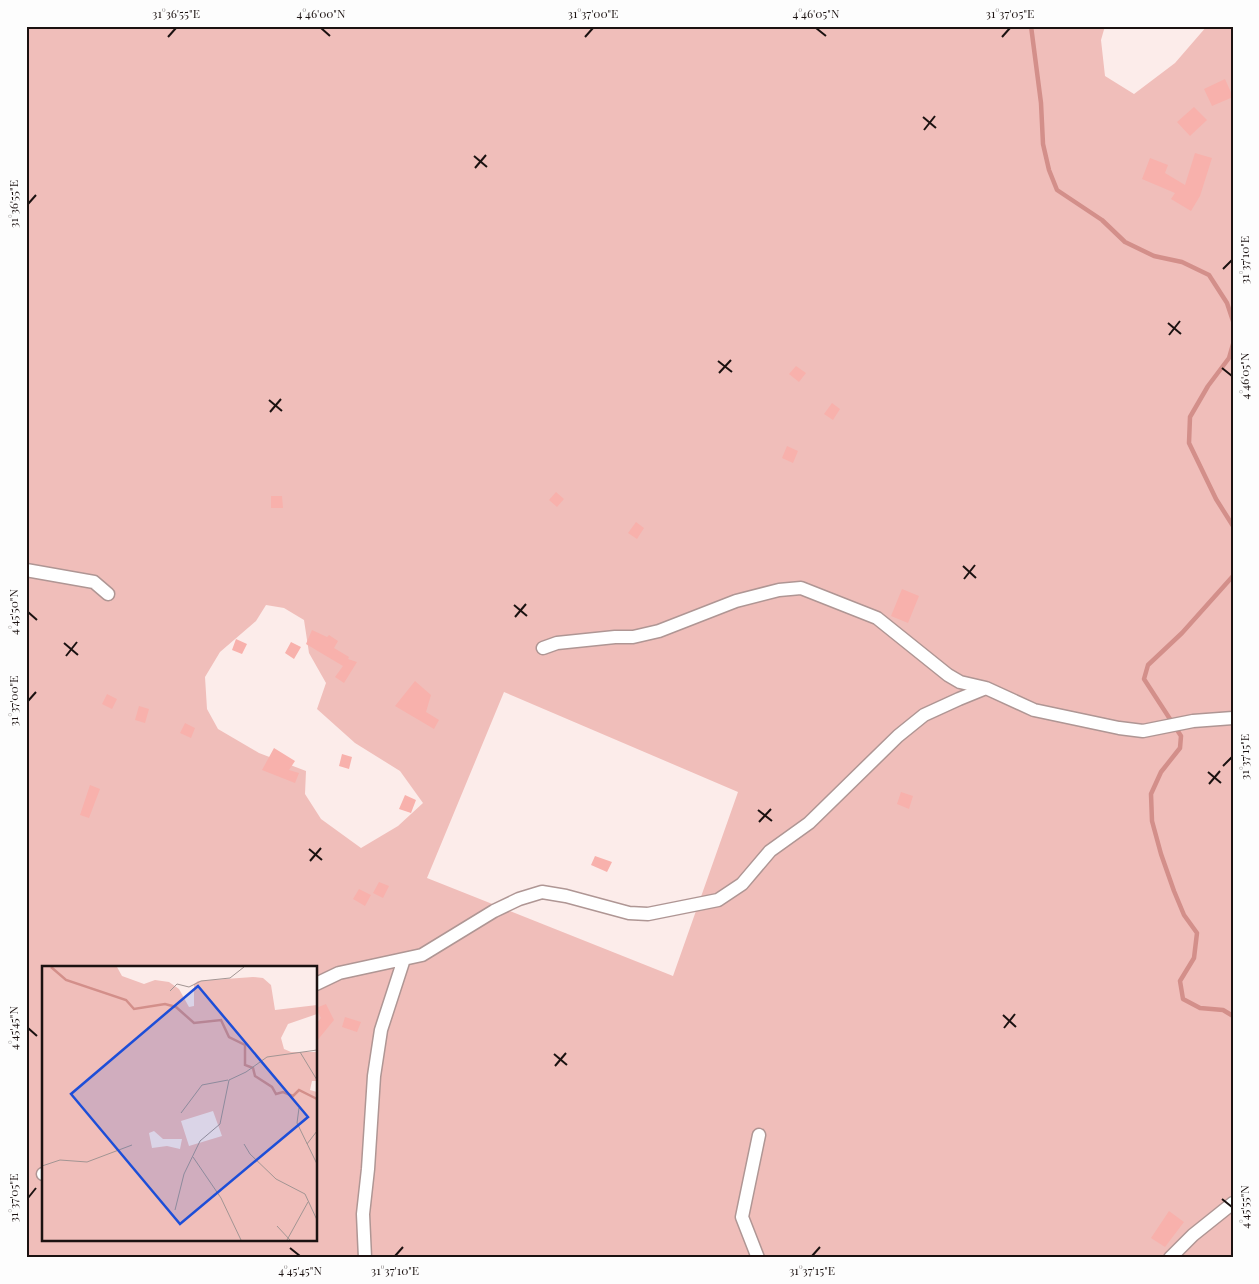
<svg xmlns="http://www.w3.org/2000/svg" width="1259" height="1284" viewBox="0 0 1259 1284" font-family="'Playfair Display',serif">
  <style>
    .green { fill: #f0beba; fill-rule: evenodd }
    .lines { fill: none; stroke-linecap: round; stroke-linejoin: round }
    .stream { stroke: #d38f8a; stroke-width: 4.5 }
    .building { fill: #f8b1ac }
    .street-casing { stroke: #af9694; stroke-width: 15 }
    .street { stroke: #fff; stroke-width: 12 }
    .ticks { fill: none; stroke: #1b1211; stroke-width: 2 }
    .inset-river { fill: none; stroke: #d38f8a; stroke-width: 2.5 }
    .inset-road { fill: none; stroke: #a29593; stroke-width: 1 }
    .view { fill: #1d4ed8; fill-opacity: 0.15; stroke: #1d4ed8; stroke-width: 2.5 }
    .inset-edge { fill: none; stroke: #1b1211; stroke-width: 2.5 }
    .neatline { fill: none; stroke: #1b1211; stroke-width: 2 }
    .ticks-label { font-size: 12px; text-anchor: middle; fill: #1b1211 }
  </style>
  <rect width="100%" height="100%" fill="#fcecea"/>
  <path class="green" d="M26,26h1079l-4,14 4,36 29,18 41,-31 32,-37h26v1232h-1207zM266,605l18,3 20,12 5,33 17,30 -9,26 38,34 45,28 23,32 -25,23 -37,22 -40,-29 -16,-25 1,-23 -47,-18 -41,-24 -11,-20 -2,-32 15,-25 36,-31zM504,692l234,100 -65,184 -246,-98zM44,968h272v272h-272z"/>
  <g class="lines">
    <path class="stream" d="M1031,26l10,77 2,41 6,26 8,20 45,30 23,22 29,14 28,6 27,13 18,28 6,18
      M1233,344l-4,14 -21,28 -18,31 -1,26 27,56 17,27
      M1233,576l-51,57 -34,32 -4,14 37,57 -1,12 -19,24 -10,22 1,27 9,33 13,37 10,24 13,18 -3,25 -14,23 3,18 17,9 23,2 10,6"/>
  </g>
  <path class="building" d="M1225,79l8,18 -21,9 -8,-17z
    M1194,107l13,13 -17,16 -13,-14z
    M1195,153l17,5 -12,38 -9,15 -20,-12 4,-6 -33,-14 8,-21 18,7 -3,8 20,12z
    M796,366l10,7 -7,9 -10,-8z
    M832,403l8,6 -7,11 -9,-6z
    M787,446l11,5 -5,12 -11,-5z
    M556,492l8,7 -7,8 -8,-7z
    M271,496h11l1,12h-12z
    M636,522l8,6 -7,11 -9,-6z
    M902,589l17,7 -11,27 -17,-7z
    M312,630l15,7 2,-2 9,6 -4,7 15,9 -1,2 9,3 -13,21 -9,-6 8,-11 -37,-22z
    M236,639l11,5 -5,10 -10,-4z
    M291,642l10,5 -7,12 -9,-6z
    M415,681l16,14 -5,17 13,8 -5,9 -39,-23z
    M107,694l10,5 -5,10 -10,-5z
    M139,706l10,3 -4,14 -10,-3z
    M185,723l10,5 -4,10 -11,-5z
    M274,748l21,13 -6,9 10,3 -4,10 -33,-13z
    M342,754l10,3 -3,12 -10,-3z
    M90,785l10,4 -11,29 -9,-3z
    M901,792l12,4 -4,13 -12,-5z
    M405,795l11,5 -5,13 -12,-4z
    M595,856l17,6 -5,10 -16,-7z
    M379,882l10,4 -6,12 -10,-5z
    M359,889l12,6 -6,11 -12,-7z
    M326,1004l8,16 -18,22v-18l5,-6 -5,-10z
    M345,1017l16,5 -4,10 -15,-5z
    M1169,1211l15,11 -19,25 -14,-9z"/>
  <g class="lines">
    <g class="street-casing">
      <path id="street" d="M26,570l68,12 14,12
        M543,648l14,-5 58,-6h18l26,-6 77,-30 43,-11 22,-2 76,30 71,57 12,7 26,6
        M316,984l23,-11 83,-18 72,-44 25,-12 23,-7 24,4 63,17 19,1 70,-14 24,-16 28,-33 39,-28 89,-87 26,-21 35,-16 27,-11 48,22 85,18 24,3 50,-10 40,-3
        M43,1174h1
        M365,1258l-2,-44 5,-45 6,-93 7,-46 23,-71
        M758,1258l-16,-41 17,-82
        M1170,1258l23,-23 40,-32"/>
    </g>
    <use href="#street" class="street"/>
  </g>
  <path class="ticks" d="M321,28l9,8M816,28l10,8M168,37l8,-9M585,37l8,-9M1002,37l8,-9M923,117l13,11M924,130l11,-14M474,156l13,11M475,168l11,-13M28,204l8,-9M1223,269l9,-9M1168,323l13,11M1169,335l11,-14M718,361l14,11M1222,368l10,8M719,373l12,-13M269,400l13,11M270,412l11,-13M963,566l13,12M964,579l11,-14M514,605l13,11M28,612l9,8M515,617l11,-13M64,643l14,12M66,656l11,-14M28,701l8,-9M1223,766l9,-9M1208,772l13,11M1209,784l11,-13M758,810l14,11M759,822l12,-13M309,849l13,11M310,861l11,-13M1003,1015l13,12M28,1028l9,8M1004,1028l11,-14M554,1054l13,11M555,1066l11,-13M28,1198l8,-10M1222,1199l10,8M290,1248l10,8M395,1256l8,-9M812,1256l8,-9"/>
  <g transform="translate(42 966)">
    <rect width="275" height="275" fill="#fcecea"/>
    <path d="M0,1h75l5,9 22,8 11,-4 14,2 10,7 10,18 5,-1v-22l4,-3 55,-4 10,1 8,7 4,25 42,-5v9l-29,10 -7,14 3,11 7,3h26v29h-5l-2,9 7,2v148h-275zM171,145l9,25 -33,10 -8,-25zM112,165l9,8h19l-2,10 -13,-3 -15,2 -3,-15z" fill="#f0beba" fill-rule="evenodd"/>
    <path class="inset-river" d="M9,1l15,13 60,20 8,9 31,-5 11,3 18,16 27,-3 8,17 16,8v20l8,3 2,8 17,11 4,7 7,-2 10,4 6,-6 18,9"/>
    <path class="inset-road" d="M128,25l7,-7 12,3 12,-6 29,-3 14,-11M258,86l17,28M257,142l-2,15 20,41M139,147l21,-28 26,-5M202,178l6,10 26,25 29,15 12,26M265,178l10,-13M151,191l28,41 20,42M0,200l18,-6 27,2 45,-17M133,244l9,-36 16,-33 20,-17 9,-44 17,-8 21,-15 50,-7M235,260l13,14M245,274l21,-38"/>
    <path class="view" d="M156,20l110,131 -128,107 -109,-130z"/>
    <rect width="275" height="275" class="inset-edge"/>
  </g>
  <rect width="1259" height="1284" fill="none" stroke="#fdfdfd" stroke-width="55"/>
  <rect x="28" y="28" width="1204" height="1228" class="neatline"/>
  <g class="ticks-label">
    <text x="176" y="18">31°36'55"E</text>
    <text x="321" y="18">4°46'00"N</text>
    <text x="593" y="18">31°37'00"E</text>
    <text x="816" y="18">4°46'05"N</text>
    <text x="1010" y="18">31°37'05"E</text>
    <text transform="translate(14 204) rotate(-90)" y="4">31°36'55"E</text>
    <text transform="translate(1245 260) rotate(-90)" y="4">31°37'10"E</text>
    <text transform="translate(1245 376) rotate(-90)" y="4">4°46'05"N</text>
    <text transform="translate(14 612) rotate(-90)" y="4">4°45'50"N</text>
    <text transform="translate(14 701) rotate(-90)" y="4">31°37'00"E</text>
    <text transform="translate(1245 757) rotate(-90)" y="4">31°37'15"E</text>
    <text transform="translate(14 1028) rotate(-90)" y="4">4°45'45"N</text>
    <text transform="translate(14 1198) rotate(-90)" y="4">31°37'05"E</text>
    <text transform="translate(1245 1207) rotate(-90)" y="4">4°45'55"N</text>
    <text x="300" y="1275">4°45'45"N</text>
    <text x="395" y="1275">31°37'10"E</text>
    <text x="812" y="1275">31°37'15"E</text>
  </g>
</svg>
